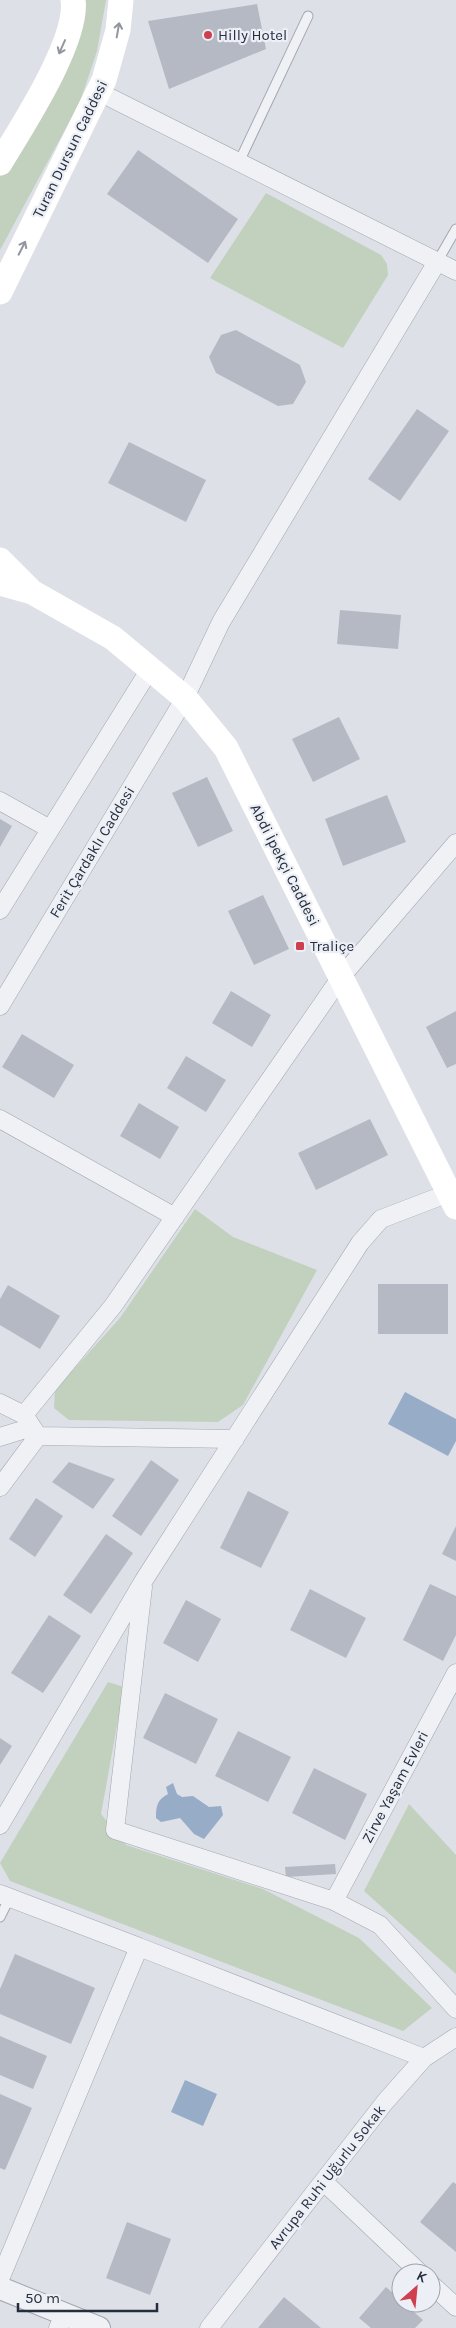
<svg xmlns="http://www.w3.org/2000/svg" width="456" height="2328" viewBox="0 0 456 2328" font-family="Karla,sans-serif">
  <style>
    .green { fill: #c2d1be }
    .water { fill: #97acc7 }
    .building { fill: #b4b9c4 }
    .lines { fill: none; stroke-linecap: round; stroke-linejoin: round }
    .service-casing { stroke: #a2a7b1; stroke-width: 11 }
    .minor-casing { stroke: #a2a7b1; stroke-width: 19 }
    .tertiary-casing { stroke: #a2a7b1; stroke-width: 24 }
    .service { stroke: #eff1f5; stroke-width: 9 }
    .minor { stroke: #eff1f5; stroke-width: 18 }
    .tertiary { stroke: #eff1f5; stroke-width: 22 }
    .secondary { stroke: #fff; stroke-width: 25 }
    .oneway { stroke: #92969e }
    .poi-dot { fill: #ce404f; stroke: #eceff5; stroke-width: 2 }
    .labels { text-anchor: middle; stroke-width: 4.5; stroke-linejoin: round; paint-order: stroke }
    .poi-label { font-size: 15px; fill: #262e3d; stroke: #eceff5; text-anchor: start }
    .street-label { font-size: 15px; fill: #262e3d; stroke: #eceff5 }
  </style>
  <rect width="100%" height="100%" fill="#dde0e7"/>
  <path class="green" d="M76,0h30l-9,51 -17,51 -80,148v-73l26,-45z
    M266,193l115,62 6,9 1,11 -45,73 -133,-70z
    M195,1209l38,28 84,33 -74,135 -25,17 -149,-2 -15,-12 1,-18 65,-72z
    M108,1682l16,5 -23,127 25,31 137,44 96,49 73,70 -29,23 -393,-150 -10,-18z
    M409,1804l47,51v119l-92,-83z"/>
  <path class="water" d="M405,1392l51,27v22l-8,15 -60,-32z
    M173,1783l4,11 5,3 11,-1 16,11 12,-1 2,9 -19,24 -10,-5 -14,-16 -19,4 -5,-4c0,-12 1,-18 12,-24l-2,-7z
    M185,2080l32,14 -14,32 -32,-14z"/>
  <path class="building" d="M257,4l9,45 -97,40 -21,-68z
    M138,150l100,69 -30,44 -101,-69z
    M236,330l64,35 6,17 -13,22 -15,2 -62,-33 -7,-16 12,-22z
    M417,409l32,22 -49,70 -32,-22z
    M129,442l77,38 -20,42 -78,-39z
    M340,610l61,5 -3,34 -61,-5z
    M339,717l21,42 -47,23 -21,-43z
    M207,777l26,54 -35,16 -26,-54z
    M387,795l19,47 -63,24 -18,-47z
    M0,819l12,7 -12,21z
    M263,895l26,54 -35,16 -26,-54z
    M231,991l40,24 -19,32 -40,-24z
    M456,1011v53l-9,4 -21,-41z
    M22,1034l52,31 -20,33 -52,-31z
    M186,1056l40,24 -20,32 -39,-24z
    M139,1103l40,24 -19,32 -40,-23z
    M370,1119l18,36 -72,35 -18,-37z
    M378,1284h70v50h-70z
    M8,1285l52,31 -20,33 -40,-24v-26z
    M151,1460l28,20 -38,56 -29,-20z
    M69,1462l46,17 -22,30 -41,-27z
    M248,1491l41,21 -28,56 -41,-20z
    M36,1498l27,18 -28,41 -26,-18z
    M456,1526v35l-14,-7z
    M106,1534l27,19 -42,61 -28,-19z
    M430,1584l26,12v39l-13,26 -40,-21z
    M310,1589l56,29 -20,40 -56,-28z
    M186,1600l35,19 -23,43 -35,-19z
    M49,1615l32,21 -38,57 -32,-20z
    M165,1693l53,26 -22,45 -53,-26z
    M238,1731l53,26 -23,45 -53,-26z
    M0,1738l12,8 -12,19z
    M314,1768l53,26 -22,46 -53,-27z
    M335,1864l1,10 -50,3 -1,-10z
    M15,1954l80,34 -24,56 -71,-30v-25z
    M0,2036l47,20 -14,33 -33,-14z
    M0,2094l32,14 -27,62 -5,-2z
    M453,2182l3,2v68l-36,-30z
    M127,2222l44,17 -21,56 -44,-17z
    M386,2287l15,13v3h3l19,17 -8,8h-44l-12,-10z
    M284,2297l37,31h-63z"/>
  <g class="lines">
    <g class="service-casing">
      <path id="service" d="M239,162l69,-146
        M437,262l19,-33
        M0,1917l10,-20"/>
    </g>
    <g class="minor-casing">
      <path id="minor" d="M99,92l357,179
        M0,801l50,28
        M0,910l150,-241
        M0,1006l185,-308 36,-76 216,-360
        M0,1119l175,98
        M0,1403l24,12 14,21
        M24,1415l89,-109 228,-329 115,-134
        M38,1436l197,3
        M0,1437l32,-10
        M0,1487l38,-51
        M143,1587l-28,243 219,71 46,24 76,84
        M0,1825l144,-245 216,-337 21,-24 68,-26
        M0,1894l139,53
        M334,1901l122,-228
        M324,2182l96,91
        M0,2279l139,-332 285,111
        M431,2284l25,23
        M58,2328l7,-14
        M209,2328l176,-226 39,-44 32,-21"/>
    </g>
    <g class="tertiary-casing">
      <path id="tertiary" d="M0,2288l99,40"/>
    </g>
    <use href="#service" class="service"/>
    <use href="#minor" class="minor"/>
    <use href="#tertiary" class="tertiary"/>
    <path class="secondary" d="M0,163c21,-35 79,-123 73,-163
      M0,292l104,-212 14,-50 3,-30
      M0,560l30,30
      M0,583l32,9 81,46 72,60 41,50 230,459"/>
  </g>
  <defs><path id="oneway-shaft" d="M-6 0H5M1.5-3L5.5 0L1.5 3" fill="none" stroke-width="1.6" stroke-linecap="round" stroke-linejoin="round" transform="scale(1.25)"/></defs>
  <g class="oneway">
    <use href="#oneway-shaft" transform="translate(118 30) rotate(-80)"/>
    <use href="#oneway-shaft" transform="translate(62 47) rotate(114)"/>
    <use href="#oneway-shaft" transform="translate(22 248) rotate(-63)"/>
  </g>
  <g class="poi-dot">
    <circle cx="208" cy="35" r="5"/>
    <rect x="295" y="941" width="10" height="10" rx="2.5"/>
  </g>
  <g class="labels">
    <g class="poi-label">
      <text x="218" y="40">Hilly Hotel</text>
      <text x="310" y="951">Traliçe</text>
    </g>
    <g class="street-label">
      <text transform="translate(70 149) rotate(-64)" y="5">Turan Dursun Caddesi</text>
      <text transform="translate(92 852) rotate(-59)" y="5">Ferit Çardaklı Caddesi</text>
      <text transform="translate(285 865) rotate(63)" y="5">Abdi İpekçi Caddesi</text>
      <text transform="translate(395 1787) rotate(-62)" y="5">Zirve Yaşam Evleri</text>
      <text transform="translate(327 2177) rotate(-52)" y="5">Avrupa Ruhi Uğurlu Sokak</text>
    </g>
  </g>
  <g transform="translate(416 2288) rotate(27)"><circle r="24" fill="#eceff5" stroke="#9da2ab"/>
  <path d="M0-4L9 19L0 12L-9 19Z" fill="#ce404f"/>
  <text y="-8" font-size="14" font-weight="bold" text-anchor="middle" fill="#262e3d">K</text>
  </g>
  <path d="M18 2303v8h139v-8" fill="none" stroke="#262e3d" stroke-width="2.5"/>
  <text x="25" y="2303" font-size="15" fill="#262e3d" stroke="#eceff5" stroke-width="4" paint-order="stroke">50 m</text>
</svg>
